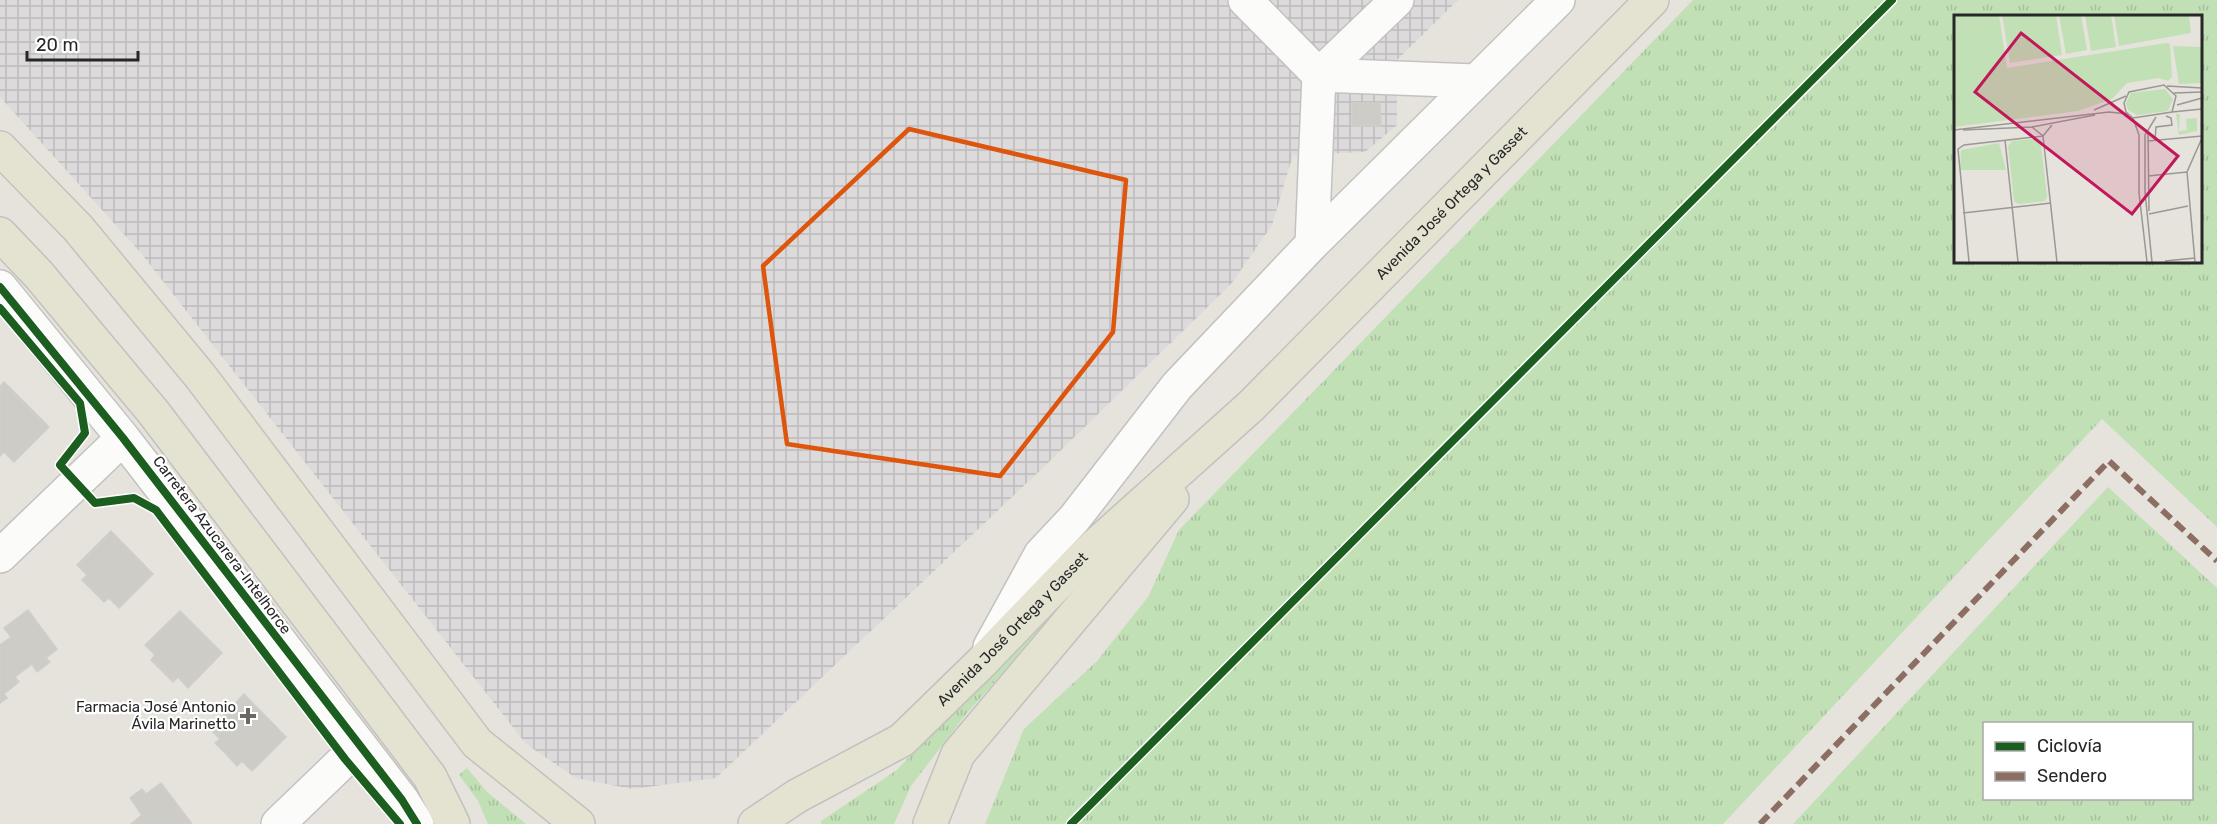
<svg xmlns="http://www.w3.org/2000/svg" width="2217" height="824" viewBox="0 0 2217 824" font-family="Rubik,sans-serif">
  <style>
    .industrial { fill: url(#industrial-grid) }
    .grass { fill: url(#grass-tufts); fill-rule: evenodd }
    .building { fill: #ceccc7; stroke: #d0cec9; stroke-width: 1.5 }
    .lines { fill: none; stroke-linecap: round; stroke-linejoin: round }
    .minor-casing { stroke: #c3c2c2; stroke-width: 36 }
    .major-casing { stroke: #c3c1bf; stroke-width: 36 }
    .minor { stroke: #fbfbfa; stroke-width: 33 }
    .major { stroke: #e4e3d2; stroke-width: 33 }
    .quiet { stroke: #8d6e63; stroke-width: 6; stroke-dasharray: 12 6; stroke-linecap: butt }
    .cycleway-casing { stroke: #fff; stroke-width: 11 }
    .cycleway { stroke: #1b5e20; stroke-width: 8 }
    .marked { fill: none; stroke: #de560d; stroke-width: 4.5; stroke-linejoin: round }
    .poi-dot { fill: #6a6966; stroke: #fff; stroke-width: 2 }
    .labels { text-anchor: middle; stroke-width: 4.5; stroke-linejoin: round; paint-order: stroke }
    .street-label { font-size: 15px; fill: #272727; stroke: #fff }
    .poi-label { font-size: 15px; fill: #272727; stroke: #fff; text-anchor: end }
    .inset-road { fill: none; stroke: #9a9894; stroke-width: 1.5 }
    .view { fill: #c2185b; fill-opacity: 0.15; stroke: #c2185b; stroke-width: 3 }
    .inset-edge { fill: none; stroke: #272727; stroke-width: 3 }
  </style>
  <defs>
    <pattern id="industrial-grid" width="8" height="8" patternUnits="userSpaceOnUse" patternTransform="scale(1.5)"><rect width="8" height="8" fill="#dddadb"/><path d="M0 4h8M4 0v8" fill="none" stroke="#bebbbc"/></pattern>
    <pattern id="grass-tufts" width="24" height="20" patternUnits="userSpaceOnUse" patternTransform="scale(1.5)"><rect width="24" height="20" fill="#c1e0b6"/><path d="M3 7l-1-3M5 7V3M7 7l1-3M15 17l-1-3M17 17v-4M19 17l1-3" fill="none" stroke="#a6c09c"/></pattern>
  </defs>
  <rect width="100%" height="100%" fill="#e6e3dc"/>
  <path class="industrial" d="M0,0h1458l-61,60v65l-32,27 -72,3 -21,70 -40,58 -182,178 -334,317 -84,11 -56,-11 -50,-34 -386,-492 -140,-155z"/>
  <path class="grass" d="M1693,0h524v527l-115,-108 -379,405h-738l39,-95 73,-68 51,-64 31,-67zM2200,16v245h-244v-245z
    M2108,487l109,101v236h-424zM1984,724h208v74h-208z
    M1061,594l7,6 -101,113 -56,73 -17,38h-73v-3l76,-51z
    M467,768l20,24 39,32h-38l-10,-23 -19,-26z"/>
  <path class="building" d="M1352,103h28l1,23h-29z
    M4,382l45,45 -35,35 -10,-10 -4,4v-69z
    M111,531l42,43 -34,34 -10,-10 -5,4 -22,-22 5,-5 -10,-10z
    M28,610l29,39 -11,9 4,4 -13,10 -5,-8 -17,13 4,5 -15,12 3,4 -7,5v-58l11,-8 -7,-9z
    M180,611l42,42 -34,35 -10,-11 -5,5 -22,-22 4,-5 -10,-10z
    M244,694l42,43 -34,34 -10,-10 -5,5 -11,-12 -11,-11 5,-4 -10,-10z
    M161,783l31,41h-61l11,-9 -12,-17 12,-9 4,5z"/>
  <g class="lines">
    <g class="minor-casing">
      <path id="minor" d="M1245,0l74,75 78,-75
        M1312,244l7,-169 156,6
        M0,287l123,151 279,362 15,24
        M0,556l123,-118
        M990,647l51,-93 33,-35 103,-133 135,-142 246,-244
        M278,824l81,-78"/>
    </g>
    <g class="major-casing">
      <g id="major">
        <path d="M0,148l78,80 123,149 276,366 101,81"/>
        <path d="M0,234l39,41 115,138 276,364 23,47"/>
        <path id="s1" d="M755,824l42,-28 105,-56 79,-77 104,-108 166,-149 401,-406"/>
        <path d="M930,824l28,-70 214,-255"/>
      </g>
    </g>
    <use href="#minor" class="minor"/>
    <use href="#major" class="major"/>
    <path class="quiet" d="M1760,824l349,-363 108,100"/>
    <g class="cycleway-casing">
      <path id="cycleway" d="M0,287l123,151 279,362 15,24
        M0,308l80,95 5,30 -25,32 35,38 39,-5 22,12 189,249 55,65
        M1071,824l821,-824"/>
    </g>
    <use href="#cycleway" class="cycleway"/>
  </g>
  <path class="marked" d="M909,129l217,51 -13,152 -113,144 -213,-32 -24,-178z"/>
  <path class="poi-dot" d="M245 707h6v6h6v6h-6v6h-6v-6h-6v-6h6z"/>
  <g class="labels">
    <g class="street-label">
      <text dy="5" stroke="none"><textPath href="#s1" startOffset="938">Avenida José Ortega y Gasset</textPath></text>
      <text transform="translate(222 545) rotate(53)" y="5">Carretera Azucarera-Intelhorce</text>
      <text dy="5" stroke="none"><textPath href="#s1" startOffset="326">Avenida José Ortega y Gasset</textPath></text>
    </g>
    <g class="poi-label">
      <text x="236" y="712">Farmacia José Antonio<tspan x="236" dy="17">Ávila Marinetto</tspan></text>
    </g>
  </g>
  <g transform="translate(1954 15)">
    <rect width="248" height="248" fill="#e6e3dc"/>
    <path d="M0,0h45l8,53 159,-25 4,1 2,33 -4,4 -9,-3 -32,5 -15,16 -34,12 -124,16zM48,0h54l6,40 -52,8zM105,0h22l6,35 -21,4zM131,0h26l5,32 -25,4zM160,0h75l2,18 -72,13zM219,31l28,1v36l-22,1zM211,74l8,10 -5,12 -31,4 -9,-5 -2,-7 5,-10z" fill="#c1e0b6"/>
    <path d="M222,99h4l-1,17 8,-1 -1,-11 11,-1v13l-18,4zM79,124l8,5 6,53 -2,4 -27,3 -4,-3 -6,-55 4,-5zM45,128l7,27h-46l1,-20z" fill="#c1e0b6"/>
    <path class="inset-road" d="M210,70l12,11 -4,16 -39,6 -7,-6 -2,-9 5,-11zM213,71l35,2M220,78l28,-1M223,90l25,-7M140,95l32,-14M218,97l30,-3M179,103l6,17v58l8,69M78,112l11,9 9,-11M0,115l155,-18 19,2M9,115l69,-3 63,-12M194,117l1,79M51,125l13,122M194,126l54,-5M201,126l1,-14 16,-2 -1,-7 -5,-2M194,161l39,-4M9,198l88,-10M195,199l39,-8M211,246l30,-3M15,247l-11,-113 6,-4 79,-9 14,126M198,247l-7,-70v-57l11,-18M241,247l-8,-90 15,-34"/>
    <path class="view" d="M67,18l157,123 -46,58 -157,-122z"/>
    <rect width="248" height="248" class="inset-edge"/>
  </g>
  <rect x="1983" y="722" width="210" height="78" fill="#ffffff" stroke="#a9a9a9" stroke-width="1.5"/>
  <rect x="1995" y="742" width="30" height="9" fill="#1b5e20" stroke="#a9a9a9" stroke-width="1.5"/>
  <text x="2037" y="752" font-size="18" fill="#272727">Ciclovía</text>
  <rect x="1995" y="772" width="30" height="9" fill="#8d6e63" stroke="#a9a9a9" stroke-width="1.5"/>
  <text x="2037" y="782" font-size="18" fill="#272727">Sendero</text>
  <path d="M27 51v9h111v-9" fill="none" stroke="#272727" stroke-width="3"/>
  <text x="36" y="51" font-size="18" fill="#272727" stroke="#ffffff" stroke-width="4.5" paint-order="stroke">20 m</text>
</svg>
